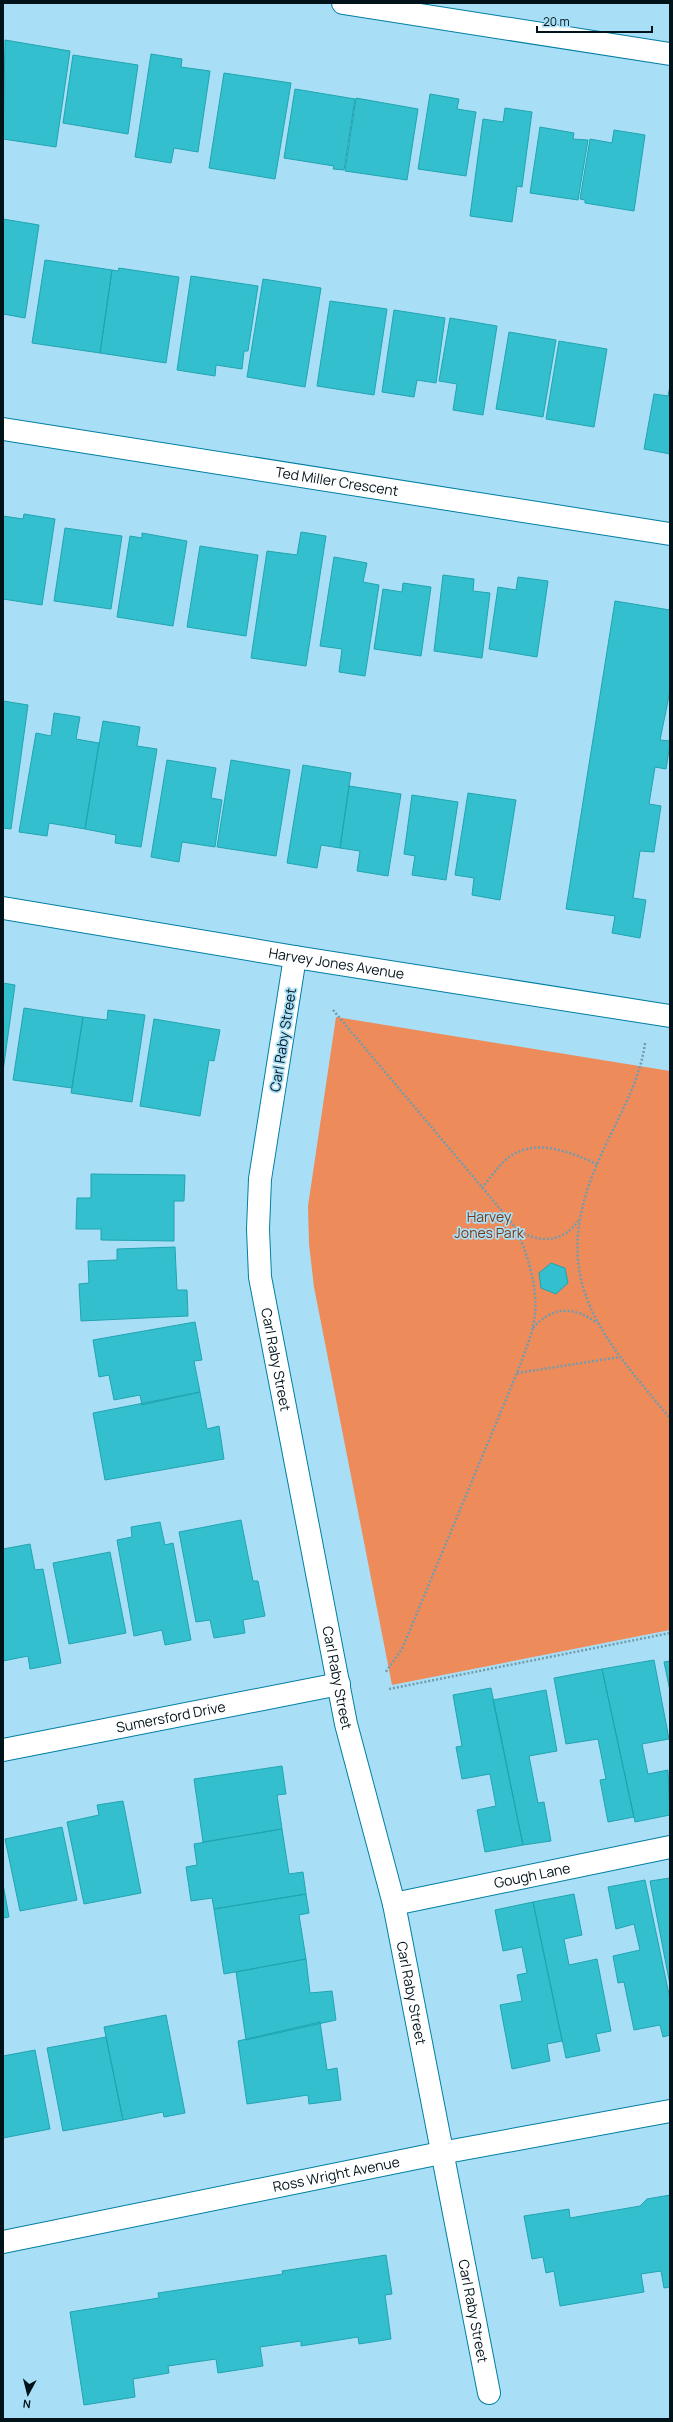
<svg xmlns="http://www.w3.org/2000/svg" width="673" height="2422" viewBox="0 0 673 2422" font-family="Manrope,sans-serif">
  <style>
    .green { fill: #ee8b5a }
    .building { fill: #33bfce; stroke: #21a4b1 }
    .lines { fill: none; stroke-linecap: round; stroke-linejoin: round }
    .street-casing { stroke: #017fa2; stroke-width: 24 }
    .path { stroke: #729cae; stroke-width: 2.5; stroke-dasharray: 2 2; stroke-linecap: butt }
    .street { stroke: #fff; stroke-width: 22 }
    .labels { text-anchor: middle; stroke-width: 3.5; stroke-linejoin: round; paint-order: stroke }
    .street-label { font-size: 14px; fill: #00121a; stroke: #a9dff6 }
    .park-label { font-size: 14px; fill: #7b3814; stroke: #a9dff6 }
  </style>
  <rect width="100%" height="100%" fill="#a9dff6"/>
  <path class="green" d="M336,1017l334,54v559l-278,55 -78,-398 -5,-43 -1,-38z"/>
  <path class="building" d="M5,40l65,11 -14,96 -53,-8z
    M151,54l31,5 -1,8 29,4 -12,81 -24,-4 -3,15 -36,-6z
    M73,55l65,10 -10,69 -65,-11z
    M224,73l67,10 -16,96 -66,-11z
    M295,89l60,10 -11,71 -11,-1 1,-3 -50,-8z
    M430,94l29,5 -2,10 19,3 -10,64 -48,-7z
    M356,98l62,11 -11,71 -62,-9z
    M505,108l27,4 -10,75 -5,-1 -5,36 -42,-6 13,-97 20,3z
    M540,127l34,6 -1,6 15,1 -10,60 -48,-7z
    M614,130l31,5 -11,76 -49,-8v-3l-5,-1 10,-60 22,4z
    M3,219l36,6 -14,93 -22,-4z
    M45,260l67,10 -12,83 -68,-10z
    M119,268l60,9 -13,86 -66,-10 12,-83 6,1z
    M191,276l67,10 -10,65h-4l-2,18 -26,-4 -1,11 -38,-6z
    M263,279l58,9 -16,99 -58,-10z
    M330,301l57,8 -13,86 -57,-9z
    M394,310l51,8 -9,65 -19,-3 -3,17 -32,-5z
    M450,318l47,8 -14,89 -30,-5 4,-26 -18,-3z
    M509,332l47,8 -13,77 -47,-8z
    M559,341l48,8 -13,78 -48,-8z
    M670,386v68l-26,-5 10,-55 14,2z
    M24,514l31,5 -13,86 -39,-6v-83l20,3z
    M65,528l57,8 -11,73 -57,-8z
    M301,532l25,4 -20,130 -55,-8 16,-107 30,4z
    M142,533l45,8 -14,85 -56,-9 13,-81 12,2z
    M200,546l58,9 -12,81 -59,-9z
    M334,557l33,6 -4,19 16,3 -14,91 -26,-4 3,-23 -22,-3z
    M443,575l31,4 -1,12 17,2 -8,65 -48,-7z
    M518,577l30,4 -11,76 -48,-8 9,-62 18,3z
    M403,583l28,4 -10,69 -47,-7 9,-60 19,3z
    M615,601l55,9v81l-10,49 10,1v3l-4,25 -11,-2 -6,37 12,2 -7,46 -14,-1 -7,47 13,2 -6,38 -28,-5 3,-17 -49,-7z
    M3,701l25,4 -17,124 -8,-1z
    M54,713l26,4 -4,22 23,4 -14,86 -36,-6 -2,13 -28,-4 17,-99 15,3z
    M103,721l37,6 -3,19 20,3 -16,98 -26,-4 1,-8 -31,-6z
    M167,760l49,8 -5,30 11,2 -7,47 -33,-5 -3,20 -28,-5z
    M231,760l59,10 -14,86 -59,-9z
    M303,765l48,8 -11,75 -19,-3 -4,23 -30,-5z
    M349,786l52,8 -13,82 -31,-5 3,-20 -20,-3z
    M468,793l48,7 -16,100 -28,-5 2,-17 -19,-3z
    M412,795l46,7 -12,78 -34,-5 3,-19 -11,-2z
    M3,983l12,2 -12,86z
    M24,1008l59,9 -11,71 -59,-8z
    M108,1010l37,5 -13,87 -61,-9 12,-76 24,3z
    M154,1019l66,11 -6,31 -5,-1 -9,56 -60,-10z
    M91,1174l94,1 -1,26h-10v40l-73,-1v-11h-25l1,-31h14z
    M175,1247l2,43h10l1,26 -107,5 -2,-37 10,-1 -1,-22 29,-1v-11z
    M551,1263l14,5 3,15 -12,11 -15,-6 -2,-15z
    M195,1322l7,38 -8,1 6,31 -58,13 -2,-10 -26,5 -5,-25 -10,2 -6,-37z
    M200,1392l7,37 12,-3 5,33 -119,21 -12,-67z
    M241,1520l12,61h5l7,35 -22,4 2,13 -31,5 -4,-18 -14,2 -17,-90z
    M160,1522l5,23 8,-2 18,97 -26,5 -3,-15 -28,6 -17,-96 15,-3 -1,-10z
    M30,1544l5,26 8,-1 18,94 -31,6 -2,-13 -25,5v-112z
    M110,1552l16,81 -57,11 -16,-81z
    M654,1660l15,79 -27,5 6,30 20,-4 2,45 -35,7 -33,-153z
    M670,1661v30l-6,-29z
    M602,1669l32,148 -26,5 -8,-42 6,-1 -8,-40 -32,5 -12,-66z
    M491,1688l32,157 -38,7 -8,-42 19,-4 -6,-32 -28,5 -6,-32 6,-1 -9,-51z
    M546,1690l11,61 -28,5 9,47 6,-1 7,39 -28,4 -30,-145z
    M282,1766l4,28 -9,1 5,34 -79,13 -9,-63z
    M123,1801l18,92 -57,11 -17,-82 32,-7 -2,-10z
    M62,1827l15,73 -57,11 -15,-72z
    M282,1829l7,45 14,-2 3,22 -92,15 -2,-11 -21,3 -5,-34 11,-2 -3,-21z
    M670,1878v107l-20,-104z
    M645,1880l25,119v36l-7,2 -3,-12 -26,5 -10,-48 -6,1 -5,-27 27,-6 -6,-26 -18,5 -8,-42z
    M3,1884l6,33 -6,1z
    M306,1894l3,19 -10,2 7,44 -82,15 -10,-65z
    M574,1894l8,41 -18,4 5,26 28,-6 14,72 -15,3 4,17 -34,7 -33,-156z
    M533,1902l29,139 -15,3 3,17 -38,8 -12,-64 22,-4 -5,-26 10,-2 -5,-26 -19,4 -8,-41z
    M306,1959l4,34 22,-2 4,29 -90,20 -10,-68z
    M166,2015l19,98 -21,4 -1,-5 -40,8 -19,-93z
    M320,2022l7,48 10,-2 4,32 -32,4 -1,-9 -61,9 -9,-63z
    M106,2037l17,83 -60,11 -16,-83z
    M35,2050l15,79 -47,9v-82z
    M670,2195v92l-6,1 -3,-17 -20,3 3,18 -84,14 -6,-35 -8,2 -3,-16 -11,2 -8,-43 45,-7 1,9 70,-12 7,-7z
    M386,2255l6,39 -7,1 6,44 -32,5 -1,-7 -57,9v-5l-41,6 3,19 -45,7 -2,-14 -48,7 1,7 -36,6 2,18 -51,8 -14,-93 89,-14 -1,-5 125,-19 -1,-3z"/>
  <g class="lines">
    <g class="street-casing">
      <g id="street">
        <path d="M343,3l327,51"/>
        <path id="s1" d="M3,429l667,105"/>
        <path id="s2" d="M3,908l292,49 375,59"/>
        <path id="s3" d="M295,957l-35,222 -2,50 2,48 86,447 48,180 95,489"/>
        <path id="s4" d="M3,1750l336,-66"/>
        <path id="s5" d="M394,1904l276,-57"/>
        <path id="s6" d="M3,2242l438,-89 229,-42"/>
      </g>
    </g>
    <path class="path" d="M333,1010l179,213c14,22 26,65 23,91 -2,20 -11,40 -18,59l-115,276 -17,24
      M645,1043c-5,39 -27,74 -43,110 -56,120 -9,174 68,265
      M482,1188c9,-11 19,-27 32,-34 27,-15 57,-1 83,10
      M517,1229c21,15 46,14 61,-8
      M533,1328c19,-22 41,-22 64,-5
      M517,1373l103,-16
      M389,1689l281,-56"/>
    <use href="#street" class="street"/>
  </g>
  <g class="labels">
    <g class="street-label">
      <text dy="5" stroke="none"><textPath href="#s1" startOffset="338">Ted Miller Crescent</textPath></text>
      <text dy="5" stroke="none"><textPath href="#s2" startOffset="338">Harvey Jones Avenue</textPath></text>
      <text transform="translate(283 1040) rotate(-81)" y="5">Carl Raby Street</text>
      <text dy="5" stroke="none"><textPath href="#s3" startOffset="407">Carl Raby Street</textPath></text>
      <text dy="5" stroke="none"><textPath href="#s3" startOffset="731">Carl Raby Street</textPath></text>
      <text dy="5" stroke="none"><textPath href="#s4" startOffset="171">Sumersford Drive</textPath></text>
      <text dy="5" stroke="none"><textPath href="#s5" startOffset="141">Gough Lane</textPath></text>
      <text dy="5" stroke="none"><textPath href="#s3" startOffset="1055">Carl Raby Street</textPath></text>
      <text dy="5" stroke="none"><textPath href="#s6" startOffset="340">Ross Wright Avenue</textPath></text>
      <text dy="5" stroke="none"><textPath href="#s3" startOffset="1379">Carl Raby Street</textPath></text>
    </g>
    <g class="park-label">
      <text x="489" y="1222">Harvey<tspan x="489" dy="16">Jones Park</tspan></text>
    </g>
  </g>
  <rect width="673" height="2422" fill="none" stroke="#00121a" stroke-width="8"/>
  <g transform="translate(28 2394) rotate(187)" stroke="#a9dff6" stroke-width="3" paint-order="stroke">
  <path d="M0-3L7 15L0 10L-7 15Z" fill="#00121a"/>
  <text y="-6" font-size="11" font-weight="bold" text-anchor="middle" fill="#00121a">N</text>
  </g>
  <path d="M537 26v6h115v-6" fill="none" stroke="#00121a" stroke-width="2"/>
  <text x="543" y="26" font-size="12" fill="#00121a" stroke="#a9dff6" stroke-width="3" paint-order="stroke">20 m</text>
</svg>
